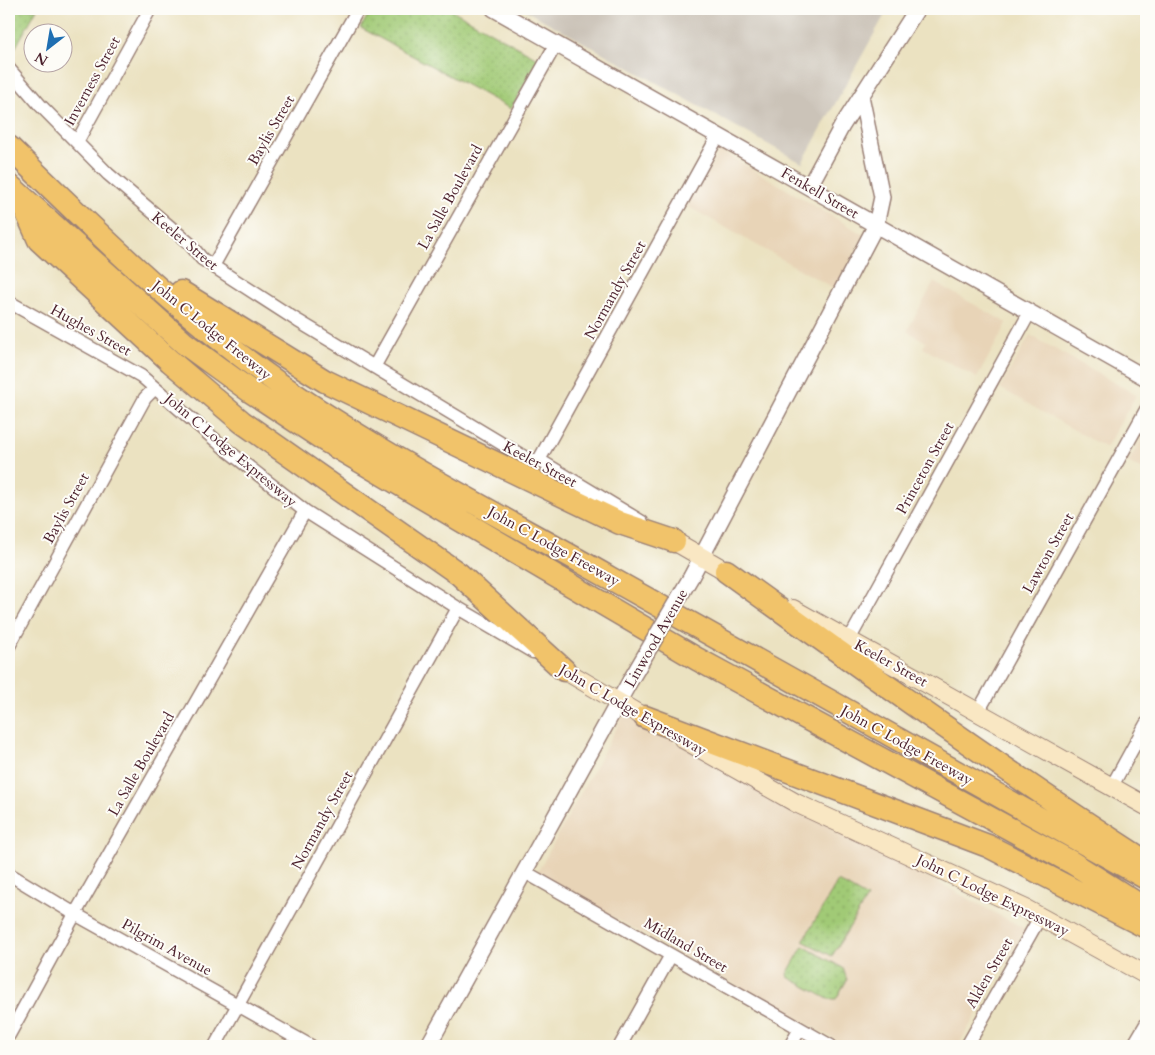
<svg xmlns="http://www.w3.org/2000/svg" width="1155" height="1055" viewBox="0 0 1155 1055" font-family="Cardo,serif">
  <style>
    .built { fill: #e8d4b7 }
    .industrial { fill: #cbc3b8 }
    .grass { fill: url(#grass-dots); stroke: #767450 }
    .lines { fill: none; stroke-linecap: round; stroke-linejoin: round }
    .minor-casing { stroke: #9a8076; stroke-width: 15 }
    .tertiary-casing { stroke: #9a8076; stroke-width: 18 }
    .secondary-casing { stroke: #9a8076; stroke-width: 20 }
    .motorway-casing { stroke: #9a8076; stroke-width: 25 }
    .minor { stroke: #fff; stroke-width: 12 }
    .tertiary { stroke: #fff; stroke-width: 15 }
    .secondary { stroke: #f9e7c3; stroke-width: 18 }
    .motorway { stroke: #f1c36a; stroke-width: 22 }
    .tertiary-bridge-casing { stroke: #9a8076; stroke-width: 18; stroke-linecap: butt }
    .tertiary-bridge { stroke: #fff; stroke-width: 15 }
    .labels { text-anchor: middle; stroke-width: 4; stroke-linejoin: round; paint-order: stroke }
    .street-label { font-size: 15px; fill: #4a1f2b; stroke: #fdfcf7 }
  </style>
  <defs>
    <pattern id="grass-dots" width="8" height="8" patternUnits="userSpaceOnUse" patternTransform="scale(1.25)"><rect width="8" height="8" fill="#a1ca76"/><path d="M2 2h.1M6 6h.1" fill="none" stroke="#8cad66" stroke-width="1.8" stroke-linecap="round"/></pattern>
  </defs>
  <rect width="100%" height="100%" fill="#fdfcf7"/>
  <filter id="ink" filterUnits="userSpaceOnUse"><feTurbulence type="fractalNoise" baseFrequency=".02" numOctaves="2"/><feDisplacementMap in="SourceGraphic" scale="10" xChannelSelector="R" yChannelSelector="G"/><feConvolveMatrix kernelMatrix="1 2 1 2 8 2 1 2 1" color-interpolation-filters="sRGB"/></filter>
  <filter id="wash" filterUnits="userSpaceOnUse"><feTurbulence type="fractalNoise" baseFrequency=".0096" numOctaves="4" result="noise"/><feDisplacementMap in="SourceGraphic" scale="20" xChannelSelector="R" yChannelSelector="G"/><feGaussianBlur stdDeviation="1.12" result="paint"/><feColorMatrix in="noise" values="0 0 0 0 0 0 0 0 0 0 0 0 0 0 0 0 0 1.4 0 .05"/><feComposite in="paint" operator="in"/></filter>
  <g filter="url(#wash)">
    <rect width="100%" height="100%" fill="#ebe2c1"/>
    <path class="built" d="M720,150l144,85 -29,54 -148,-83z
      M934,282l73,41 -30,55 -54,-30 3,-6 -19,-11z
      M1030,335l106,60 -30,53 -106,-60z
      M1146,431v41l-18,-10z
      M624,714l401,215 -67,117h-111l-311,-171z"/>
    <path class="industrial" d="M523,9h365l-86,154z"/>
    <path class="grass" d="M9,9h28l-24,43 -4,-6z
      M371,9h79l89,50 -28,50 -150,-81z
      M838,881l29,17 -35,58 -29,-15z
      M803,946l40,22 4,12 -11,19h-8l-40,-22 -1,-3z"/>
  </g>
  <g filter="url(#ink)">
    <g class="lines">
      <g class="minor-casing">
        <path id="minor" d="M9,69l31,36 68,69 81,69 13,16 96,62 231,139h10l103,62
          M77,142l73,-133
          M213,266l145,-257
          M9,302l132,74 86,74 78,61 153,97 75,44
          M374,367l182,-323
          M539,460l179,-324
          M849,640l181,-328
          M9,646l136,-248 10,-10
          M978,712l168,-302
          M1112,786l34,-62
          M525,872l306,174
          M9,874l66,40 236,132
          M9,1035l66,-121 230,-403
          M215,1046l243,-438
          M620,1046l51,-91
          M790,1046l10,-17
          M967,1046l73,-129
          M1133,1046l13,-22"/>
      </g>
      <g class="tertiary-casing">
        <path id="tertiary" d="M494,9l652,369
          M809,187l33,-61 75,-117
          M691,577l185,-352 6,-28 -21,-101
          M428,1046l202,-365"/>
      </g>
      <g class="secondary-casing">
        <path id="secondary" d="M674,541l64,37
          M793,609l353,197
          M564,670l90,53
          M683,739l113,64 228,105 122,67"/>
      </g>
      <g class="motorway-casing">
        <path id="motorway" d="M9,147c81,79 162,159 255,226 108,78 230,139 346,205 179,100 357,201 536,300
          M9,185l175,158 66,48 76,50 371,218 374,203 75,47
          M23,204l16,36 131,121 72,61 217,152 105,96
          M181,292l144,89 295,142 54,18
          M726,571c139,100 277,199 420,291
          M645,717l343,129 158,81"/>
      </g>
      <use href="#minor" class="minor"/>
      <use href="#tertiary" class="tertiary"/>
      <use href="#secondary" class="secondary"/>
      <use href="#motorway" class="motorway"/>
      <g class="tertiary-bridge-casing">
        <path id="tertiary-bridge" d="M630,681l61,-104"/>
      </g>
      <use href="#tertiary-bridge" class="tertiary-bridge"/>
    </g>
  </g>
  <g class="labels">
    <g class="street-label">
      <text transform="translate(92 81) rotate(-61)" y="5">Inverness Street</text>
      <text transform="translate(271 130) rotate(-60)" y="5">Baylis Street</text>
      <text transform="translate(820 193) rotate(30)" y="5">Fenkell Street</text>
      <text transform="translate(450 197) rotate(-61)" y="5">La Salle Boulevard</text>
      <text transform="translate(185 241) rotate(40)" y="5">Keeler Street</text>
      <text transform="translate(615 290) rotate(-61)" y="5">Normandy Street</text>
      <text transform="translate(91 330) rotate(29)" y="5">Hughes Street</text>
      <text transform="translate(212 330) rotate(39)" y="5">John C Lodge Freeway</text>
      <text transform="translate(231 450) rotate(40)" y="5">John C Lodge Expressway</text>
      <text transform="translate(540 464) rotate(28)" y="5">Keeler Street</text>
      <text transform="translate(925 468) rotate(-61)" y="5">Princeton Street</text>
      <text transform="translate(66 508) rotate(-61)" y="5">Baylis Street</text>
      <text transform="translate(554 546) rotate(29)" y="5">John C Lodge Freeway</text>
      <text transform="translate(1048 553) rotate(-61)" y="5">Lawton Street</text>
      <text transform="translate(656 638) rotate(-60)" y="5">Linwood Avenue</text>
      <text transform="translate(891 663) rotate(29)" y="5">Keeler Street</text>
      <text transform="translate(633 710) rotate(30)" y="5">John C Lodge Expressway</text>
      <text transform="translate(907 745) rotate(29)" y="5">John C Lodge Freeway</text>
      <text transform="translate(141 764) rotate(-60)" y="5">La Salle Boulevard</text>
      <text transform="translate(322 820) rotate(-61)" y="5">Normandy Street</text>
      <text transform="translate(993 895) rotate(26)" y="5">John C Lodge Expressway</text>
      <text transform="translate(686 945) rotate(30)" y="5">Midland Street</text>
      <text transform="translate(167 947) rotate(29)" y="5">Pilgrim Avenue</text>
      <text transform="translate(989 973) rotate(-60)" y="5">Alden Street</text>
    </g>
  </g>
  <rect width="1155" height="1055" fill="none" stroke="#fdfcf7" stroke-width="30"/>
  <g transform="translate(48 48) rotate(211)"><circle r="24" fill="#fdfcf7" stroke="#b5a4a5"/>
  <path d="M0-4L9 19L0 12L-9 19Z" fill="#1f6fb2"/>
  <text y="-8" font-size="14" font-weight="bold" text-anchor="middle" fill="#4a1f2b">N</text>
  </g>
</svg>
